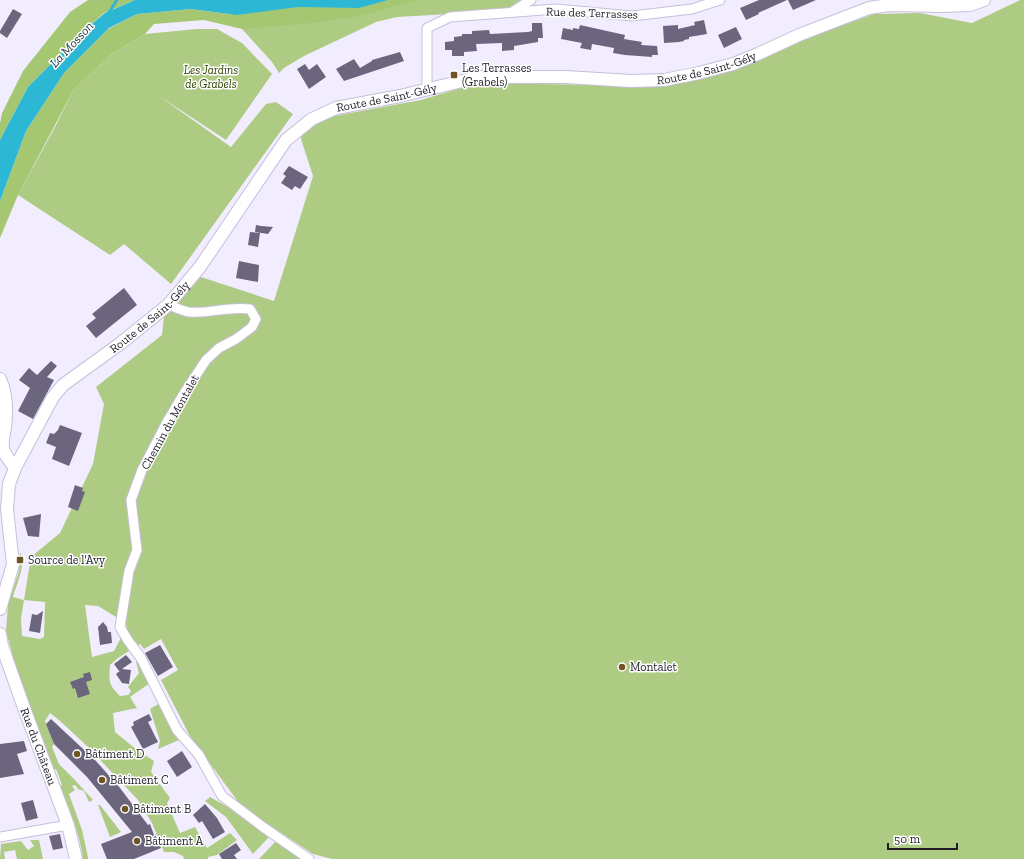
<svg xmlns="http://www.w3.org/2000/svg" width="1024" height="859" viewBox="0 0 1024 859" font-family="'Zilla Slab',serif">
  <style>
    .green { fill: #aecb84; fill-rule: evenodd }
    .forest { fill: #a6c771 }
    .water { fill: #2cb7d4 }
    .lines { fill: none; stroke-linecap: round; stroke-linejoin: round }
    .stream { stroke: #2cb7d4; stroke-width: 3 }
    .building { fill: #6c657e }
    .minor-casing { stroke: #c6bfda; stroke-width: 11 }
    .tertiary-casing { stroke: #c6bfda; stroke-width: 14 }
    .minor { stroke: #fff; stroke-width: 9 }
    .tertiary { stroke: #fff; stroke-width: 12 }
    .poi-dot { fill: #6e5325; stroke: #fff; stroke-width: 1.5 }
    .labels { text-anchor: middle; stroke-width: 3; stroke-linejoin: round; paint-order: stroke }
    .street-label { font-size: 12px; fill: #201d27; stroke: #fff }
    .poi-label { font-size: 12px; fill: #201d27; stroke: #fff; text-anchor: start }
    .park-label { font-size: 12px; font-style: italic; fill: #2f4200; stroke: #fff }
    .water-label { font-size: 13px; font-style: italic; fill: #1f353b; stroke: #fff }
  </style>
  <rect width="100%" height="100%" fill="#f2edfe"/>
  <path class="green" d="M220,0h301l-18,11 -106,6 -21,5 -72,34 -20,12 -5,5 -7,-11 -30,-33z
    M1020,0h4v859h-692l-19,-5 -71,-47 -51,-69 -30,-58 17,-10 -17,-31 -17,10 -4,-5 -22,14 -8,7c-1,17 -2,19 10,31l8,-1 3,-4 -3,-4 11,-14 -3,-11 3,-2 11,23 -20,14 7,11 -24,5 2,19 22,18 17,11 -3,11 19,26 -3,5 13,30 15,-6 12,21 23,-15 7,7 -20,15 -9,2v2h-24l-1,-3 -9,-4h-10l-12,-29 -14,-23 -51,-54 -28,-26 -9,-7 -5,8 9,23 -2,3 7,17 15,15 19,21 -4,2 -5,-11 -6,-2 -3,-4 -3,1 3,4 -6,4 13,36 6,27v2h-5c-3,-26 -14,-49 -23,-73l2,-1 -6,-16 -2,1 -35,-91 -13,-48 2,-27 11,-33 1,-17 1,-1c4,16 -4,29 -8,44l11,3 7,-43 29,-24 33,-69 11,-60 -8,-17 66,-52 2,-18 37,-40 73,24 39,-125 -12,-37v-7l22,-14 98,-18 56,-17 186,3 69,-16 70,-30 72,-26 46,-1 52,10zM24,600l21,2 -1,35 -4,2 -18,-3 -1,-17zM85,605l13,1 26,16 3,4 -13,25 -22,6z
    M196,29h21l25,14 30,31 -46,66 -67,-44 72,51 35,-43 10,-2 17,12 -122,170 -47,-40 -14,11 -92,-60 37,-68 19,-38 39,-36 32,-19z
    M160,703l19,37 -21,9 2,-8 -10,-32z
    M210,797l23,13 36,27 -16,17 -27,-37 -21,-16z
    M98,805h2l21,27 -11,5z
    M30,840h9l4,19h-26l-2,-9 -11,2 1,7h-5l1,-15 20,-3 7,9 6,-4z
    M275,842l27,17h-43z"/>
  <path class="forest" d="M88,0h47l-31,13 -18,16 -58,58 -28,53v-17l2,-10 21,-42 47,-59z
    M388,0h29l-56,16 -49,7 -70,6 -38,-9 -50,4 -9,10 -32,19 -39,36 -56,106 -18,43v-37l26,-70 38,-58 44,-44 29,-15 54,-5 46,6 61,-8 61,1z"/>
  <path class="water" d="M135,0h253l-29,8 -61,-1 -61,8 -46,-6 -54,5 -28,14 -45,45 -38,58 -26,70v-61l28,-53 58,-58 19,-16z"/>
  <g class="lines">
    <path class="stream" d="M108,14l9,-14"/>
  </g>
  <path class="building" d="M759,0h28l-29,13 1,1 -13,6 -6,-12z
    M788,0h28l-23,10z
    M13,9l9,5 -15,24 -7,-5v-2z
    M704,20l3,14 -18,3v2l-5,1v1l-5,1 -15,1 -1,-17 15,-1v4l17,-4 -1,-3z
    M532,23h10l1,15h-5v4l-24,4v4l-12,1v-8l-26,1 1,7 -13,1v4h-12v-6h-7v-8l9,-1v-4l8,-1v-2h10v-3l17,-1 1,4 38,-2 4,-1z
    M580,25l45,10 -1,4 18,3 -1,3 16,1 1,9h-6v2l-27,-2 -12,-2 1,-5 -22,-4 -1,6 -11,-2 2,-5 -21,-4 2,-11 10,2v-2l6,1z
    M736,27l6,12 -18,9 -6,-13z
    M400,52l4,9 -60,20 -8,-12 18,-10 6,9 12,-7v-1z
    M305,64l4,6 8,-6 9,13 -17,12 -12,-20z
    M289,166l19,11 -8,12 -5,-3 -3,4 -11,-7 5,-7 -3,-2z
    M256,225l5,1 12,1 -5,7 -13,-2z
    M250,232l10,1 -2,14 -10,-2z
    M239,261l20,4 -1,17 -22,-4z
    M124,288l13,17 -41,33 -10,-12 10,-8 -4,-4z
    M51,361l6,5 -10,11 7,3 -21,39 -15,-8 12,-23 -11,-8 10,-12 8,7z
    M60,425l22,8 -13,33 -17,-7 4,-12 -10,-4 4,-10 4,1 4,-4z
    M75,485l8,3 -1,3 3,1 -7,19 -10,-4z
    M41,514l-2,23 -11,-1 -5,-18z
    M43,611l-3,22 -11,-2 3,-17 5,1z
    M103,622l4,5 1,5h3l1,11 -12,2 -2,-18z
    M160,645l13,22 -15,9 -13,-23z
    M126,655l6,7 -10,7 9,1 -2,14 -7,-1 -6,-9 5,-4 -2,1 -5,-7z
    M90,672l2,8 -6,2 4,12 -12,4 -3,-10 -2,1 -3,-7 14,-5 -1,-3z
    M149,714l3,6 -4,2 10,20 -15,7 -12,-22 3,-2 -1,-3z
    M51,719l45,42 24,27 28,37 2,-1 4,11 2,-1 5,14 -27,11h-27l-6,-15 31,-12 -45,-55 -33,-33 -8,-20z
    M24,741l3,10 -10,3 7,20 -24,4v-34z
    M182,751l10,16 -15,10 -10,-16z
    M33,800l5,18 -12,3 -5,-18z
    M205,804l12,14 8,14 -12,7 -11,-18 -3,2 -6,-8z
    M60,834l3,14 -10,2 -4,-14z
    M236,843l5,7 -7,5 3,4h-15l-3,-5z"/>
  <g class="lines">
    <g class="minor-casing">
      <path id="minor" d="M512,12l19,-12
        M427,90v-62l23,-11 106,-8 76,7 60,-7 28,-9
        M168,305c7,2 14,6 21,7 20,2 40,-6 61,-3l6,10 -4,8 -16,12 -17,9 -13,12 -23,35 -16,27 -25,48 -11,30 6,50 -8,21 -9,56 7,12 14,19 36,72 22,25 23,41 41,31 46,32
        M0,837l68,-12"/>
    </g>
    <g class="tertiary-casing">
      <g id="tertiary">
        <path d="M0,379c7,15 7,32 5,48 -1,7 -3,14 -2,22 2,7 8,13 12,19"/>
        <path id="s1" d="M0,609l13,-45 -6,-55 2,-25 6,-16 38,-71 10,-12 58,-42 47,-38 32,-38 86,-127 26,-21 24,-11 64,-12 79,-19h87l65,4 33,-1 35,-7 34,-9 25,-10 41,-19 70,-27 20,-3 55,1 26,-1 14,-5"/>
        <path id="s2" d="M0,634l2,12 22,62 44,117 8,34"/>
      </g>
    </g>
    <use href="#minor" class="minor"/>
    <use href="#tertiary" class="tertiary"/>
  </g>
  <g class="poi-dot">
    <rect x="450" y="71" width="8" height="8" rx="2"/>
    <rect x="16" y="556" width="8" height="8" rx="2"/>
    <circle cx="622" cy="667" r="4"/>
    <circle cx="77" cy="754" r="4"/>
    <circle cx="102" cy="780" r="4"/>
    <circle cx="125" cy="809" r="4"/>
    <circle cx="137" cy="841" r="4"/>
  </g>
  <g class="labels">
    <g class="street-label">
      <text transform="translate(592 13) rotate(2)" y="4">Rue des Terrasses</text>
      <text dy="4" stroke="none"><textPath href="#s1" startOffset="1011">Route de Saint-Gély</textPath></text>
      <text dy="4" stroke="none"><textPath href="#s1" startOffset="687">Route de Saint-Gély</textPath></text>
      <text dy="4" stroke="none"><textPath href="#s1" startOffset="351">Route de Saint-Gély</textPath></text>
      <text transform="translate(170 422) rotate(-61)" y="4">Chemin du Montalet</text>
      <text dy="4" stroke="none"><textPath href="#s2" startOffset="119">Rue du Château</textPath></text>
    </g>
    <g class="poi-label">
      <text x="462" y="72">Les Terrasses<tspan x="462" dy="14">(Grabels)</tspan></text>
      <text x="28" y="564">Source de l'Avy</text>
      <text x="630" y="671">Montalet</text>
      <text x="85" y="758">Bâtiment D</text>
      <text x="110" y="784">Bâtiment C</text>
      <text x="133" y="813">Bâtiment B</text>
      <text x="145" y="845">Bâtiment A</text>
    </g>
    <g class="park-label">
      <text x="211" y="74">Les Jardins<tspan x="211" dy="14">de Grabels</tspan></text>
    </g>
    <g class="water-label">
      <text transform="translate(71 44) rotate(-47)" y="5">La Mosson</text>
    </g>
  </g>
  <path d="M888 843v6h69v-6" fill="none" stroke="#201d27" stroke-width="2"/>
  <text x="894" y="843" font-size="12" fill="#201d27" stroke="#ffffff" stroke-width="3" paint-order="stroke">50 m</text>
</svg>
